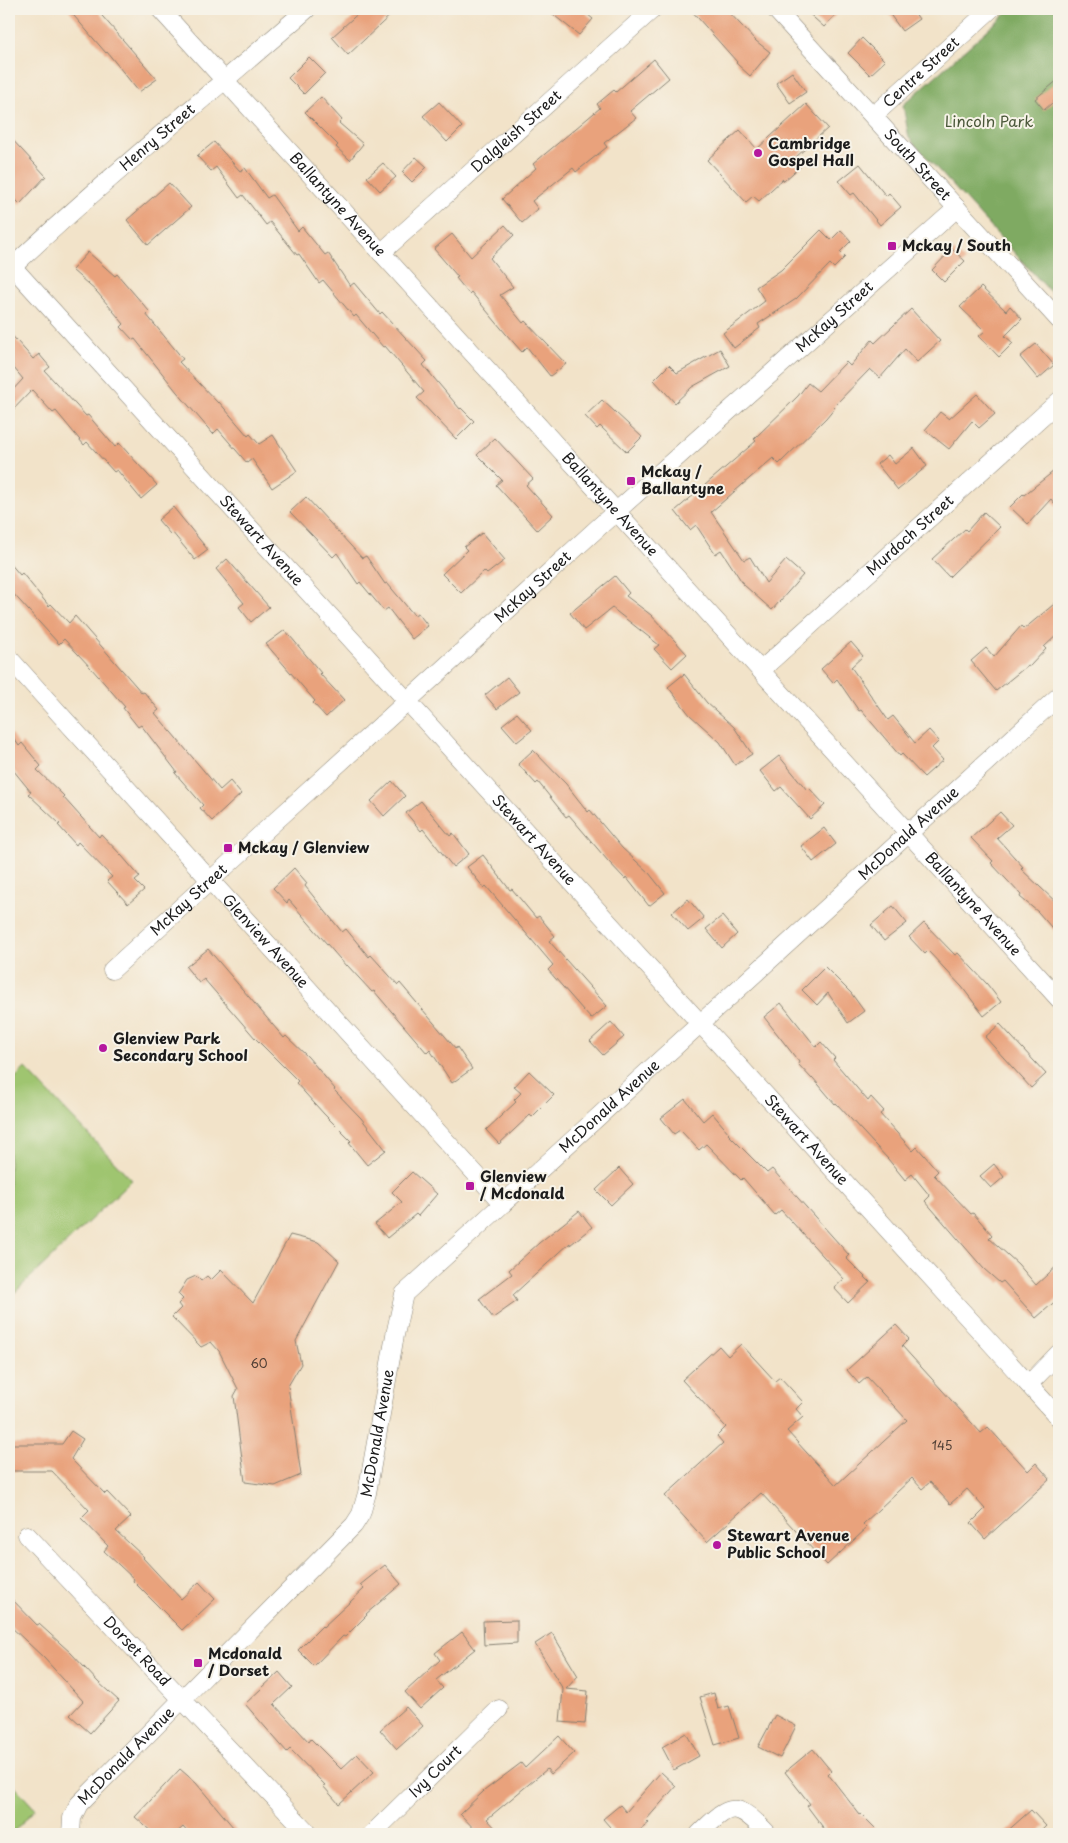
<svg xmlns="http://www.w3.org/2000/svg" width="1068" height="1843" viewBox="0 0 1068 1843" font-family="'Playpen Sans',sans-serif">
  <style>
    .green { fill: #9fc56f; stroke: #5e7046 }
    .forest { fill: #7faa62; stroke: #4e633f }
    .building { fill: #e9a27b }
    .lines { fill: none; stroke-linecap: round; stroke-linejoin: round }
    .minor-casing { stroke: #878072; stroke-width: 19 }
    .minor { stroke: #fff; stroke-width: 18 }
    .poi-dot { fill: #b5179e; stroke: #f7f3e8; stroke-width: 2 }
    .labels { text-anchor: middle; stroke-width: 4; stroke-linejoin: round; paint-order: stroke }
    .number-label { font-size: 12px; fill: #4f3e34 }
    .street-label { font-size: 15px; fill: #1c1c1c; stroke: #f7f3e8 }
    .park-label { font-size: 15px; fill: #4a5739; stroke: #f7f3e8 }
    .poi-label { font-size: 15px; font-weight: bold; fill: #1c1c1c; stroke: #f7f3e8; text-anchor: start }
  </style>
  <rect width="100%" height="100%" fill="#f7f3e8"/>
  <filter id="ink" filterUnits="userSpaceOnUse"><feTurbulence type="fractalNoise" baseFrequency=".02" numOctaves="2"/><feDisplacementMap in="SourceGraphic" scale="10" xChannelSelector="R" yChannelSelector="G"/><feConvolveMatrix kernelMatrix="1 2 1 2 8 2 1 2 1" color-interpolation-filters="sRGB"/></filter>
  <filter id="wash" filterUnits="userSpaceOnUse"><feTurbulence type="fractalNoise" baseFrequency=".0096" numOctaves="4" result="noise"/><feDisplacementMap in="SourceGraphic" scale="20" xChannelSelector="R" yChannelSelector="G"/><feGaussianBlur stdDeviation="1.12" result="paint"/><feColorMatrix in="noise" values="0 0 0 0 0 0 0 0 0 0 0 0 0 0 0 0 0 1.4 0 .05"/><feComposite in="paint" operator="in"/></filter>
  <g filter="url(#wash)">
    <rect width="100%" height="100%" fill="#f2e3c9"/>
    <path class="green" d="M25,1068l107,112 -123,118v-214z
      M9,1780l26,29 -20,21 3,4h-9z"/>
    <path class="forest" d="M1011,9h48v284l-4,4 -146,-159 -6,-33z"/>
    <g id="blocks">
      <path class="building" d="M68,9h28l61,70 -18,13 -32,-40 -1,1z
        M363,9h34l-49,46 -16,-18z
        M546,9h35l12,10 -14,16z
        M690,9h36l30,32 14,11 -20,24 -14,-13 1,-1z
        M804,9h37l-17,18z
        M886,9h26l7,10 -17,12z
        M862,38l23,23 -15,14 -22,-22z
        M309,57l16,16 -21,21 -16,-16z
        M654,59l15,19 -39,33 6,7 -32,25 3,4 -31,25 -3,-4 -41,33 6,8 -16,14 -20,-24 34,-31 -3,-4 67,-56 -3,-4 17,-14 2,2z
        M792,72l14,20 -16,11 -14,-20z
        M1059,79v18l-15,13 -9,-11z
        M321,97l21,23 -3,3 24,21 -13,16 -14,-13 2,-2 -33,-33z
        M439,102l23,25 -15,15 -24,-26z
        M806,104l22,24 -32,29 7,7 -19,17 -1,-2 -24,22 -6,-5 -7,6 -39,-42 33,-30 17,19z
        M9,136l37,40 -26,28 -11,-11z
        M214,142l26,29 5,-3 22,30 5,-3 26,36 4,-4 23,28 3,-2 22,33 4,-3 26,31 2,-2 45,49 -4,4 37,44 1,-1 13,13 -18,18 -39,-41 7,-6 -39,-46 -2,1 -27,-32 -2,2 -31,-37 -4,3 -20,-29 -2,1 -27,-33 -4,3 -23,-30 -4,3 -23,-31 -5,4 -14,-15z
        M416,157l11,10 -15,15 -10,-10z
        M383,163l13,14 -16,14 -13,-14z
        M860,164l26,32 3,-3 12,14 -21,18 -26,-32 -3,2 -12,-14z
        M169,183l22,24 -43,38 -21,-25z
        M505,225l9,10 -24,23 23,29 -13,8 23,28 2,-2 41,43 -16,12 -23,-29 -5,5 -16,-18 -35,-42 -2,2 -13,-16 2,-1 -24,-28 18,-15 19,23z
        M821,230l10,10 10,-10 10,11 -11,11 5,5 -11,11 -4,-4 -34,35 -38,25 2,4 -26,20 -11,-15 42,-32 -9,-14 25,-17z
        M952,249l13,12 -21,21 -12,-12z
        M88,252l27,24 2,-2 32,37 -3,3 37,45 -4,3 39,41 1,-1 29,34 2,-2 9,10 14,-9 24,36 -25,17 -20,-29 -5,4 -29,-34 -5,5 -36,-42 -42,-53 -2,1 -12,-13 3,-3 -27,-32 -25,-22z
        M981,287l25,24 4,-5 12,13 -17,17 8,7 -14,14 -20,-21 6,-5 -25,-24z
        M911,309l29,32 -23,21 -12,-13 -25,29 -10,-9 -36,37 1,1 -9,11 -47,46 -6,-6 -62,54 33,48 6,-3 16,26 20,-23 17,15 -31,35 -28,-25 -23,-35 -6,4 -19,-29 -6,5 -15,-19 81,-70 -2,-2 44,-43 10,-13 10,8 28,-29 4,4 22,-26 3,3z
        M9,332l24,27 6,-5 11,13 -5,4 41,45 2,-1 27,32 4,-4 38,42 -16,14 -24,-29 -3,2 -27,-30 -3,3 -28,-34 -3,2 -21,-23 -23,24v-20l14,-15 -14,-17z
        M1036,344l18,21 -16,14 -18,-22z
        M720,349l10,17 -38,21 -17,16 -21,-23 15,-15 8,8z
        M977,394l18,20 -16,14 -7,-7 -23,28 -24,-19 15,-18 9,7z
        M602,400l40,37 -15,15 -27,-26 -3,3 -12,-13z
        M495,438l38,41 -7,6 27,30 -16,15 -41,-45 6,-5 -25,-25z
        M914,448l13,18 -29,24 -21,-26 11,-9 7,9z
        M1059,467v42l-8,-10 -23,25 -18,-17 13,-13 1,1z
        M306,497l56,61 4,-2 19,28 2,-1 27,32 4,-2 10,13 -16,13 -24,-31 -4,3 -24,-29 -2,2 -21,-31 -4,4 -43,-45z
        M173,507l35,43 -13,10 -23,-28 -2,2 -12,-14z
        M984,512l16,15 -51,50 -17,-18 33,-30 2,2z
        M482,533l23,27 -18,14 -3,-3 -23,22 -19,-19 25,-24 -3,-3z
        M227,559l42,48 -18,15 -12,-15 5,-4 -28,-34z
        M9,562l11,13 2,-2 27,33 2,-2 18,19 6,-7 67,77 2,-1 15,18 -4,3 65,77 10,-9 11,13 -29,27 -12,-13 3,-3 -28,-32 2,-1 -36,-47 -3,2 -15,-19 2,-1 -34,-39 -27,-29 -5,5 -50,-55z
        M615,576l14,17 -3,3 25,19 36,39 -15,14 -18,-19 5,-4 -47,-37 -28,22 -14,-17z
        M1059,600v33l-15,14 2,2 -16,17 -2,-1 -32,26 -25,-30 15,-13 8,9 27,-31 3,3z
        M285,630l36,43 -1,1 24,26 -18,17 -13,-14 2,-2 -49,-57z
        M851,642l12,14 -12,11 37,53 5,-4 22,27 14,-13 10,11 -7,7 11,12 -19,17 -22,-23 -2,2 -39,-46 -2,1 -22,-32 -4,4 -12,-14z
        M684,674l23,29 27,24 18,27 -17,11 -15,-23 -30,-27 -22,-28z
        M507,677l12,15 -22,17 -12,-14z
        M517,713l15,17 -15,12 -15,-17z
        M9,731l10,15 3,-3 19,23 -4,4 27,26 -1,1 36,40 2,-3 21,22 18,21 -5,4 9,9 -16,14 -21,-23 5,-4 -34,-35 -2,3 -18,-20 2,-1 -32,-30 3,-2 -22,-27z
        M533,750l33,34 22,28 2,-2 32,38 27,25 16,20 -16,13 -23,-29 -1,2 -17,-18 -39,-46 -3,2 -28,-35 -2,2 -18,-20z
        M779,756l28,34 2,-2 16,17 -15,14 -29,-32 -5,4 -16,-20z
        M392,781l13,15 -21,20 -13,-15z
        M421,801l29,35 3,-3 16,21 -16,13 -30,-38 -2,2 -15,-18z
        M1000,812l12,13 -15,13 26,29 -2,2 38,36v31l-21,-24 -18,-15 1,-2 -30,-32 2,-2 -22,-23z
        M824,828l12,16 -23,18 -12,-16z
        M483,855l27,35 2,-1 24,29 3,-2 16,20 -6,5 58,65 -16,13 -43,-49 5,-5 -67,-79 -2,2 -17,-21z
        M294,868l13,15 -2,3 37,46 4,-3 23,28 2,-2 27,30 2,-2 56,66 1,-2 15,22 -20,14 -22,-33 -3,3 -53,-62 -2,1 -25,-27 -1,1 -57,-66 -2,3 -14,-15z
        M688,899l16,19 -16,13 -16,-18z
        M893,906l14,17 -23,18 -13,-16z
        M722,916l15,18 -15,14 -16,-19z
        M924,923l31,32 3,-2 29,31 14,18 -17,14 -22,-29 -34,-36 -3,3 -16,-17z
        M208,949l76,89 2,-2 22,21 27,32 -1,1 27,28 25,32 -19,15 -18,-22 2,-2 -27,-27 -28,-31 2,-2 -43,-43 -51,-59 -5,4 -13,-16z
        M825,967l26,26 13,18 -16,12 -20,-30 -11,12 -15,-15z
        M781,1003l35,44 5,-5 14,16 -2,2 35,41 3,-4 13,14 -4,3 33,37 4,-4 21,24 -4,4 37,39 2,-1 19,22 -3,3 29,26 18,21 23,-21v34l-23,20 -33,-37 -3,2 -16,-14 -59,-68 5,-5 -18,-22 -7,6 -17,-21 -52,-56 -1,1 -22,-26 -1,1 -14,-15 1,-2 -35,-45z
        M611,1022l13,15 -21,18 -13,-14z
        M1000,1024l46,50 -15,14 -46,-51z
        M529,1071l25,24 -22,22 -2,-2 -31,29 -13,-14 30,-28 -2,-2 7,-7 -7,-6z
        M685,1099l18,22 9,-8 17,20 -1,1 39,39 5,-4 77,86 -3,3 24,24 -22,21 -14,-15 10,-9 -63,-69 -6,5 -32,-37 -2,2 -35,-36 -7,6 -19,-20 -6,4 -13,-16z
        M994,1164l10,13 -13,11 -11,-12z
        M619,1168l14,16 -22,21 -15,-15z
        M412,1172l25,22 -19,22 -2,-2 -29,24 -12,-14 27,-22 -10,-10z
        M579,1211l13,16 -22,18v-2l-57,52 4,6 -24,17 -14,-19 33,-25 -3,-4 30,-27z
        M290,1235l28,7 21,19 -43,80 5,23 -13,22 13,89 -26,11 -30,-4 -11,-86 4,-7 -19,-38 -8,-9 -10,5 -29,-30 9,-9 -3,-4 5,-5 -5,-5 9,-14 9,-4 5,5 6,-5 4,4 10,-10 32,33z
        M896,1325l13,14 -7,7 79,87 7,-6 40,44 8,-8 14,16 -65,60 -14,-16 14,-14 -18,-20 -17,15 -20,-22 -8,7 -10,-11 -49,46 4,4 -40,37 -66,-72 -54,49 -42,-46 58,-53 -6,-7 9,-9 -44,-47 37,-34 9,10 13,-12 34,37 5,-4 23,25 -7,7 7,8 -16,14 49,54 71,-65 -40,-43 -8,7 -12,-14z
        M71,1431l12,8 -12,20 34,35 2,-2 24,25 -15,14 28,26 -1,1 38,41 18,-17 16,17 -33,31 -49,-49 1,-2 -30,-28 4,-5 -27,-28 8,-8 -37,-39h-43v-27h53z
        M385,1565l16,19 -35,30 1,1 -22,22 -2,-1 -29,30 -16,-16 24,-24 1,1 41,-38 -4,-4z
        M9,1596l28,29 2,-1 32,29 27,29 21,19 -29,32 -20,-18 13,-14 -39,-43 -35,-33z
        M517,1620v23l-33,2 -1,-24z
        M462,1632l13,17 -39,31 7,8 -23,21 -15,-17 35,-32 -5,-7z
        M552,1633l26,43 -12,13 22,2 -3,33 -25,-2 3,-33 -28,-45z
        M279,1672l13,15 -18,17 35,38 2,-3 30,30 16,-15 17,18 -35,32 -16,-18 2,-1 -35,-36 -3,3 -42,-48z
        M714,1693l4,16 11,-3 10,32 -24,7 -15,-48z
        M406,1707l17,19 -26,23 -17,-19z
        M775,1715l21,11 -16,32 -22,-11z
        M686,1733l13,23 -25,14 -12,-23z
        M559,1736l15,17 -23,21 -4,-5 -60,50 14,15h-22l-19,-20 24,-23 37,-28 4,5z
        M813,1749l18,22 -3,3 32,41 1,-1 20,20h-53l-21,-28 3,-2 -25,-32z
        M180,1769l16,14 43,51h-50l-6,-7 -8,7h-21l-19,-17z
        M661,1772l15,14 -30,34 3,3 -14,11h-19l-13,-15 17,-14 6,7z
        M1031,1810l15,16 -8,8h-34z"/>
    </g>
  </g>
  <g filter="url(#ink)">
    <use href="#blocks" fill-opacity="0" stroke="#878072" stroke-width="1"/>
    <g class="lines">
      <g class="minor-casing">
        <g id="minor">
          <path id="s1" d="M160,9l899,990"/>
          <path id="s2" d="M775,9l284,311"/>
          <path id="s3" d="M873,116l118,-107"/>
          <path id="s4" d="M381,253l272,-244"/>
          <path id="s5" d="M9,263l1050,1155"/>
          <path id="s6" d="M9,270c96,-91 199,-174 298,-261"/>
          <path id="s7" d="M9,658l493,545"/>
          <path id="s8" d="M761,670l298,-269"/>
          <path id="s9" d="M112,970l489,-445 356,-317"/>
          <path d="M1029,1384l30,-31"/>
          <path id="s10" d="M27,1535l282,299"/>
          <path id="s11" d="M71,1834l1,-16 7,-14 275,-279 7,-11 6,-21 28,-158 9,-41 655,-598"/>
          <path id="s12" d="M372,1834l127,-125"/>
          <path d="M699,1834c32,-32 37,-33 69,0"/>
        </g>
      </g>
      <use href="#minor" class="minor"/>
    </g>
  </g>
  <g class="poi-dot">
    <circle cx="758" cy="153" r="5"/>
    <rect x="887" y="241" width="10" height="10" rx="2.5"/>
    <rect x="626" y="476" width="10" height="10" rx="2.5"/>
    <rect x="223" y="843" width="10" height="10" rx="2.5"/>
    <circle cx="103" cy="1048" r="5"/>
    <rect x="465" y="1181" width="10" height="10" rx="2.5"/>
    <circle cx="717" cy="1545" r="5"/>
    <rect x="193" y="1658" width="10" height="10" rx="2.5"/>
  </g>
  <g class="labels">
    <g class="number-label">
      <text x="259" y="1368">60</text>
      <text x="942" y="1450">145</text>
    </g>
    <g class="street-label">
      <text dy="5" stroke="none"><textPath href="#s3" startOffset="65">Centre Street</textPath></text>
      <text dy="5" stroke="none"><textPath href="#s4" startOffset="182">Dalgleish Street</textPath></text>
      <text dy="5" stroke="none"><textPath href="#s6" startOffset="199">Henry Street</textPath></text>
      <text dy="5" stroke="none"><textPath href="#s2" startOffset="211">South Street</textPath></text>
      <text dy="5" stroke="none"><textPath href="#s1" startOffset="264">Ballantyne Avenue</textPath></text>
      <text dy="5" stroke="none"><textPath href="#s9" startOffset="974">McKay Street</textPath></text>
      <text dy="5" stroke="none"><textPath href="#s1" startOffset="669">Ballantyne Avenue</textPath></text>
      <text dy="5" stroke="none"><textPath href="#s8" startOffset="201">Murdoch Street</textPath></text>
      <text dy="5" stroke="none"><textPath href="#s5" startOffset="375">Stewart Avenue</textPath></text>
      <text dy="5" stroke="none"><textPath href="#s9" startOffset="569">McKay Street</textPath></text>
      <text dy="5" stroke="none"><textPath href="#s11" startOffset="1344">McDonald Avenue</textPath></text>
      <text dy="5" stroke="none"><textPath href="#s5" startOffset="780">Stewart Avenue</textPath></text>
      <text dy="5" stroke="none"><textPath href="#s9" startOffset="104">McKay Street</textPath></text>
      <text dy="5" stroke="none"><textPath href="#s1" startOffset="1209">Ballantyne Avenue</textPath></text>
      <text dy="5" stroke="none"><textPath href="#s7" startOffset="382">Glenview Avenue</textPath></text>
      <text dy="5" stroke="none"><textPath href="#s11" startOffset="939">McDonald Avenue</textPath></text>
      <text dy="5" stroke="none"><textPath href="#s5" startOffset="1185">Stewart Avenue</textPath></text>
      <text dy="5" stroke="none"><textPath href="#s11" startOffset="519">McDonald Avenue</textPath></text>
      <text dy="5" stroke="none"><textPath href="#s10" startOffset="160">Dorset Road</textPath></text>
      <text dy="5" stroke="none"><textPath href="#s11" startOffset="99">McDonald Avenue</textPath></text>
      <text dy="5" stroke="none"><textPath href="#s12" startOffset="89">Ivy Court</textPath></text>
    </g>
    <g class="park-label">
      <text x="989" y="127">Lincoln Park</text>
    </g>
    <g class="poi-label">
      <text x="768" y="149">Cambridge<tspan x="768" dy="17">Gospel Hall</tspan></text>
      <text x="902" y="251">Mckay / South</text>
      <text x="641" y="477">Mckay /<tspan x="641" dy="17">Ballantyne</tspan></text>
      <text x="238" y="853">Mckay / Glenview</text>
      <text x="113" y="1044">Glenview Park<tspan x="113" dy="17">Secondary School</tspan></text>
      <text x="480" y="1182">Glenview<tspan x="480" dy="17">/ Mcdonald</tspan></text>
      <text x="727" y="1541">Stewart Avenue<tspan x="727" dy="17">Public School</tspan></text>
      <text x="208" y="1659">Mcdonald<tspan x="208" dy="17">/ Dorset</tspan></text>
    </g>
  </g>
  <rect width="1068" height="1843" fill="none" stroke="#f7f3e8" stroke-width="30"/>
</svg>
